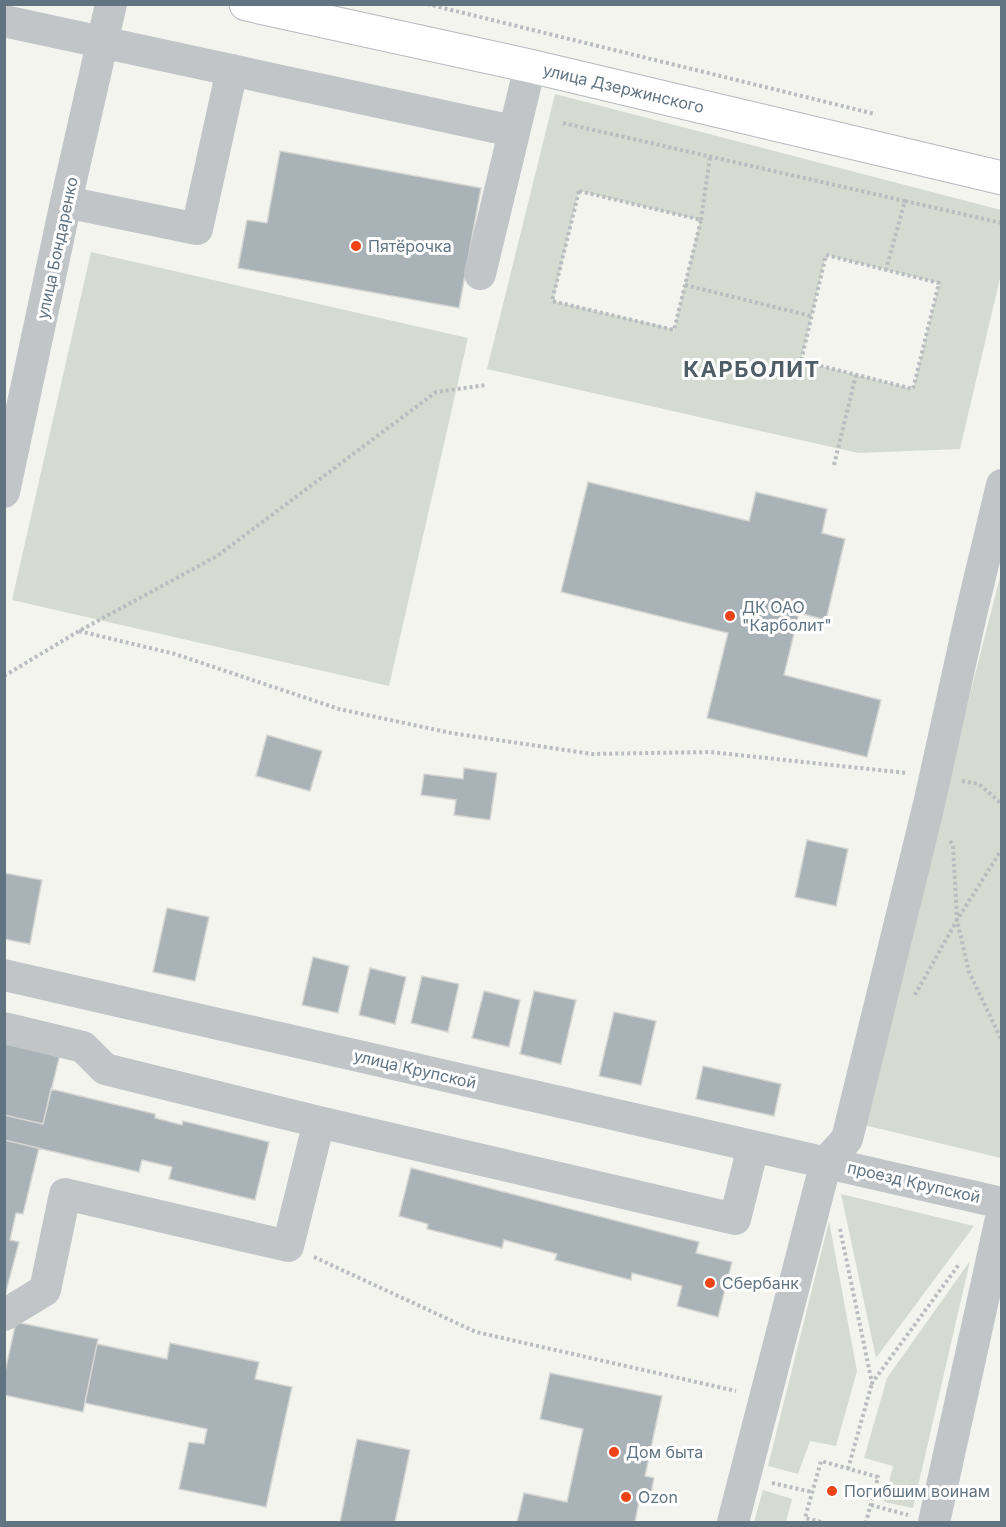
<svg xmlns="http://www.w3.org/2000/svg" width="1006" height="1527" viewBox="0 0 1006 1527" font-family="Inter,sans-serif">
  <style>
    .green { fill: #d5dbd0; fill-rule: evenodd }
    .building { fill: #a9b2b6; stroke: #d5d5d2; stroke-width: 1.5 }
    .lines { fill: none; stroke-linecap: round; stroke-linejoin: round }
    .major-casing { stroke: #b4b8bc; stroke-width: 35 }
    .path { stroke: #babdbf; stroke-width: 4; stroke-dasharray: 3 3; stroke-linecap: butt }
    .minor { stroke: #c1c5c8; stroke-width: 32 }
    .major { stroke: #fff; stroke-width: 33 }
    .poi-dot { fill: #ed4317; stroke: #fff; stroke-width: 2 }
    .labels { text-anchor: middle; stroke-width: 6; stroke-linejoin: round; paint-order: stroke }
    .street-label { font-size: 16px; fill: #617482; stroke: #fff }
    .poi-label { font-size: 16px; fill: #617482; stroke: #fff; text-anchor: start }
    .district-label { font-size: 22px; font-weight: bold; letter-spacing: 1.5px; fill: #4f5d67; stroke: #fff }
  </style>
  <rect width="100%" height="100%" fill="#f4f4ef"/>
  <path class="green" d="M555,94l446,116v64l-41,175 -102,4 -371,-84zM579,191l121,29 -26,109 -121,-28zM826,255l113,28 -26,106 -112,-28z
    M91,252l377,86 -79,348 -377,-86z
    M1001,573v585l-141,-34z
    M841,1194l133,32 -98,132z
    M829,1221l28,150 -21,75 -26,-5 -12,33 -30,-8z
    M970,1261l-57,247 -29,-6 9,-36 -29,-8 23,-80z
    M763,1490l29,9 -6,23h-32z"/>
  <path class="building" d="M280,151l201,37 -22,120 -221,-40 9,-48 20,3z
    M588,482l161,39 7,-29 71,17 -5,24 23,6 -19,81 -27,-7 -15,62 97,25 -14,57 -160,-39 21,-85 -167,-41z
    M267,735l55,16 -12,40 -54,-15z
    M464,768l33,5 -7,47 -36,-5 2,-15 -35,-5 3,-21 39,5z
    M807,840l41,9 -12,57 -41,-9z
    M4,873l38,7 -12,64 -26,-5z
    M167,908l42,9 -14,64 -42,-9z
    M313,957l36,9 -11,47 -36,-8z
    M370,968l36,9 -11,47 -36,-9z
    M422,976l37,8 -11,48 -37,-9z
    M484,991l36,9 -11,47 -37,-9z
    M534,991l42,9 -15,64 -41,-10z
    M614,1012l42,9 -15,64 -42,-9z
    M4,1036l57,14 -18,74 -39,-9z
    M703,1066l78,18 -7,32 -78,-17z
    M51,1089l104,25v4l27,7 1,-4 86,21 -14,58 -86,-21 3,-12 -30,-7 -3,12 -135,-32v-25l39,9z
    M4,1140l35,8 -16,66 -7,-1 -6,27 9,2 -15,57z
    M411,1168l288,74 -3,11 36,9 -14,55 -41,-11 5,-20 -50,-13 -1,7 -76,-20 2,-6 -53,-14 -2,8 -75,-19 1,-5 -29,-8z
    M16,1322l82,17 -15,73 -79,-17v-19z
    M170,1343l89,19 -4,17 37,8 -26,120 -87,-18 10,-47 15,2 3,-15 -122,-26 12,-59 70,15z
    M550,1373l112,23 -17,80 9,2 -4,20 -10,-2 -5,26h-118l7,-29 43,9 16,-73 -43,-10z
    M357,1439l53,11 -15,72h-55z"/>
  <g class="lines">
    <g class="major-casing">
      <g id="major">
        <path id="s1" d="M246,4l284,62 472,112"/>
      </g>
    </g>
    <path class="path" d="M427,4l448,110
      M563,123l342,78 -19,69
      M579,191l122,29 -27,110 -122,-29z
      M905,201l97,22
      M701,220l9,-63
      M826,255l113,28 -26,106 -112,-28z
      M685,285l126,31
      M834,465l22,-90
      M79,631l96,23 164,55 112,24 141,21 118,-2 197,21
      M4,676l75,-45 138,-75 219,-164 50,-7
      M962,781l17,3 23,20
      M950,841l3,4 4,75 12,52 33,69
      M915,995l42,-75 45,-71
      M840,1229l32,154 88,-120
      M314,1257l162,75 260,59
      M848,1469l24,-86
      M772,1483l40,9
      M871,1505l37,10
      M821,1522l-16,-4 16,-57 57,16 -12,45"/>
    <path class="minor" d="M4,21l509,110
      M66,202l131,27 35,-159
      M480,274l50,-208
      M4,492l62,-290 45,-198
      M4,975l998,228
      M4,1028l79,19 22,22 214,53 416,97 18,-72
      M4,1315l41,-25 20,-96 223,52 31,-124
      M733,1522l93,-360 21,-23 82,-335 43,-194 30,-125
      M934,1522l68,-308"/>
    <use href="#major" class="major"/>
  </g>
  <g class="poi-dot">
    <circle cx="356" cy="246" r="6"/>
    <circle cx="730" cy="616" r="6"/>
    <circle cx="710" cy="1283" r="6"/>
    <circle cx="614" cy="1452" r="6"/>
    <circle cx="832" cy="1491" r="6"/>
    <circle cx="626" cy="1497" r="6"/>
  </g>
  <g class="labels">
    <g class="street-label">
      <text dy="6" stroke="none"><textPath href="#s1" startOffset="387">улица Дзержинского</textPath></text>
      <text transform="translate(57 248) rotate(-78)" y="6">улица Бондаренко</text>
      <text transform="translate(415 1069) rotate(13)" y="6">улица Крупской</text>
      <text transform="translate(914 1182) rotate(13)" y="6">проезд Крупской</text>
    </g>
    <g class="poi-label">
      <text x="368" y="252">Пятёрочка</text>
      <text x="742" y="613">ДК ОАО<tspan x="742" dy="18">"Карболит"</tspan></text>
      <text x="722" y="1289">Сбербанк</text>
      <text x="626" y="1458">Дом быта</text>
      <text x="844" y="1497">Погибшим воинам</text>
      <text x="638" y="1503">Ozon</text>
    </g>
    <g class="district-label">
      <text x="752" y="377">КАРБОЛИТ</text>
    </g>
  </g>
  <rect width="1006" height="1527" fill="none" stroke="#617482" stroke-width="12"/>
</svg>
